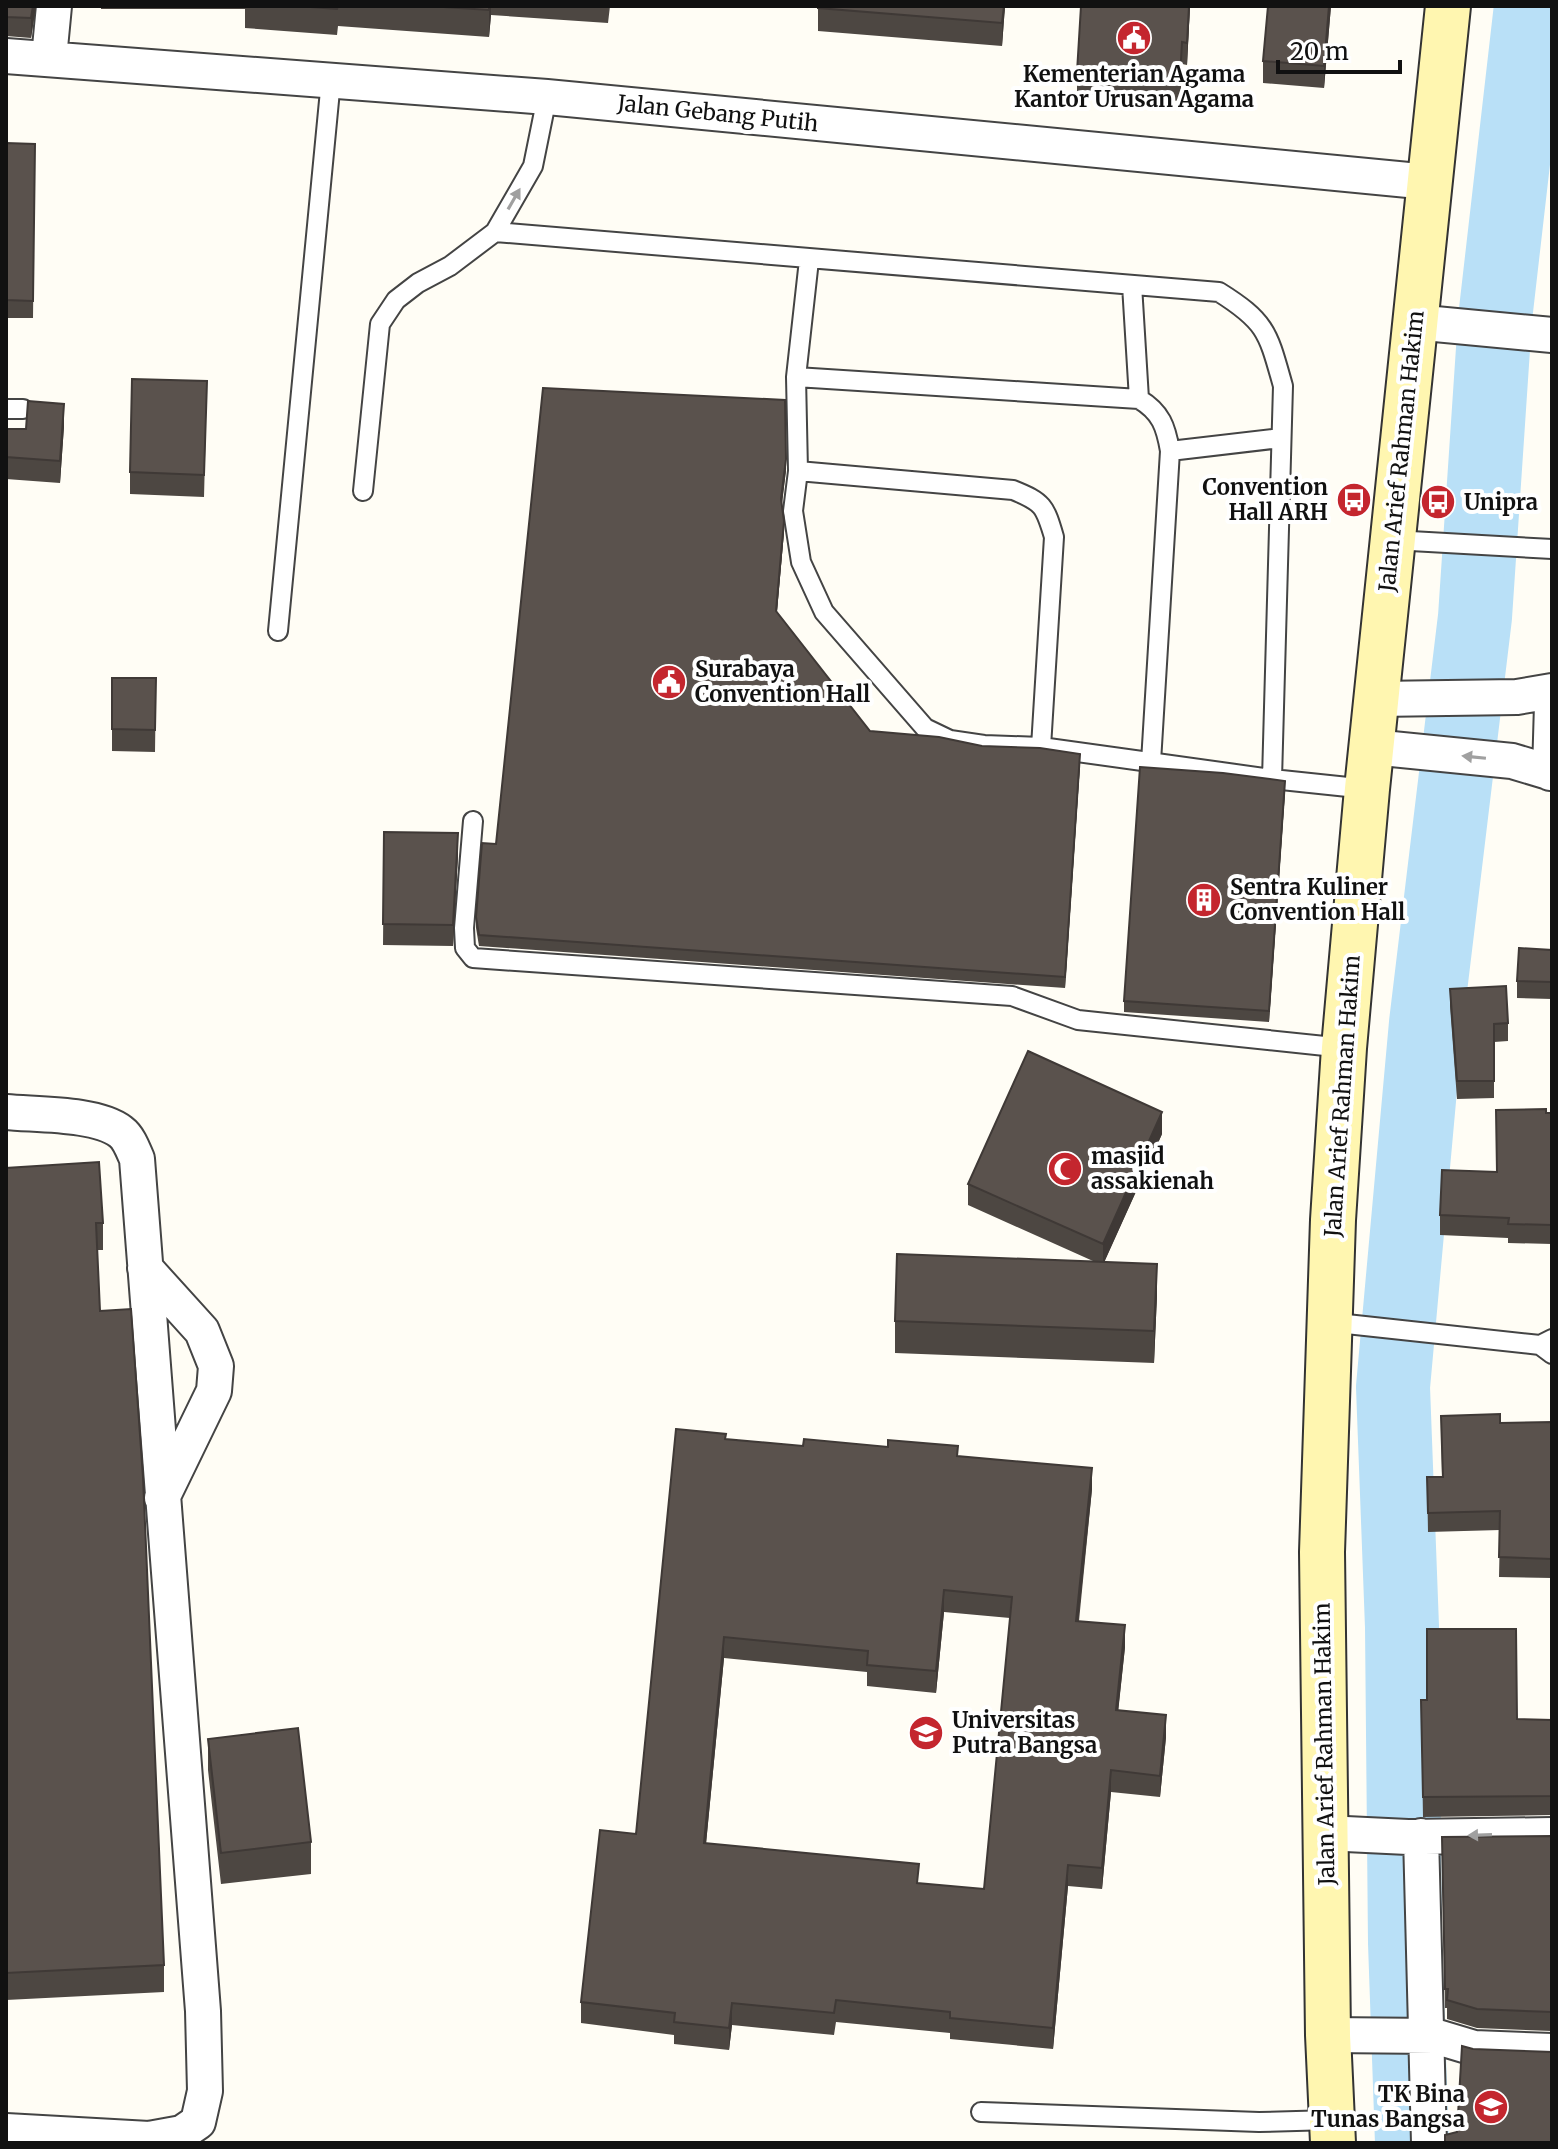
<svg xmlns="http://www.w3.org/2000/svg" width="1558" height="2149" viewBox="0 0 1558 2149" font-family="Merriweather,serif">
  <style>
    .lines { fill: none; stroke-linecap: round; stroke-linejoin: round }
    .river { stroke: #b9e0f7; stroke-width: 74 }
    .lane-casing { stroke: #444; stroke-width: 22 }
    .street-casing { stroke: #444; stroke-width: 38 }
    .secondary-casing { stroke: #333; stroke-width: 48 }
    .lane { stroke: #fff; stroke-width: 18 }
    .street { stroke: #fff; stroke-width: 34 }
    .secondary { stroke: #fff6b0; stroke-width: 44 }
    .wall { fill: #4d4742; fill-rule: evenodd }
    .shaded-wall { fill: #3f3936 }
    .building { fill: #5a524d; stroke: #3f3936; stroke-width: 2; fill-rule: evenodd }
    .oneway { fill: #a0a0a0 }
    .labels { text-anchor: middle; stroke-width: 8; stroke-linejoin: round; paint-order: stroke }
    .poi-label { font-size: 22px; font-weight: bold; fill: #111; stroke: #fff; text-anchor: start }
    .street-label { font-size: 22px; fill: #111; stroke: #fff }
  </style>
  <rect width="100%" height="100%" fill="#fffdf5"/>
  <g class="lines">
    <path class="river" d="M1412,2143l-7,-200 -3,-316 -9,-240 33,-364 49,-406 20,-298 36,-313"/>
    <g class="lane-casing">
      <path id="lane" d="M495,232l724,60c48,30 49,41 64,94l-11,393
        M809,260l-13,117 2,94 -5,40 8,51 23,50 101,116 25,12 34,5 57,2
        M1132,285l7,114
        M796,377l343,22c22,13 27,28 31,52l-19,311
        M6,409h17
        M1170,451l111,-13
        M798,471l215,19c30,12 32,16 41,47l-13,210 231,32 95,10
        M363,491l17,-167 16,-24 22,-17 32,-17 45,-34 38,-66 14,-69
        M1393,540l159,9
        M278,631l53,-551
        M473,821l-9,107 1,20 8,10 539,38 66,24 266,28
        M1328,1322l212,23
        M1552,1339l-12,6 12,9
        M981,2112l278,10 73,-2"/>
    </g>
    <g class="street-casing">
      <path id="street" d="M6,56l541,41 882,85
        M49,58l5,-52
        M1414,322l138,13
        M1377,699l140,-2 35,-6
        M1372,747l140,14 40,12
        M1550,773l2,-69
        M6,1112c30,3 91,1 115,20 8,6 12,18 16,27l66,852 2,80 -7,31 -16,11 -33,6 -143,-8
        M145,1268l57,63 14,35 -2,25 -52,107
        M1325,1833l83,4 144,-2
        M1421,1836l8,307
        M1328,2035l106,1 40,12 78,3"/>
    </g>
    <g class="secondary-casing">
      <path id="secondary" d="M1333,2143l-5,-108 -6,-483 11,-332 11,-172 23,-259 81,-783"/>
    </g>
    <use href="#lane" class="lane"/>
    <use href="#street" class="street"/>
    <use href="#secondary" class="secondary"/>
  </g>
  <path class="wall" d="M6,6h30l-5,32 -25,-2z
    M101,6h509l-2,17 -117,-8 -2,22 -151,-11 -1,9 -92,-7v-19h-144z
    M818,6h187l-3,40 -184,-15z
    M1081,6h109l-3,59 -5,-1 -2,37 -103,-7v-22z
    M1331,6l-7,82 -61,-5v-22z
    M6,143l29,1 -2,174h-27z
    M207,381l-3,116 -74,-3v-22z
    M64,426l-4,57 -54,-4v-50h20z
    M786,470l-4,34 2,28 -7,80 93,119 210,34 -15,223 -586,-42 -3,-18v-11l20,-73z
    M112,678h44l-1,74 -43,-1z
    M1285,792l-16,230 -145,-10v-11z
    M384,832l74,22 -5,92 -70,-1z
    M1552,950v49l-35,-1v-17z
    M1450,989l58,34v18l-14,1v56l-37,1 -7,-93z
    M1546,1113h6v131l-44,-1v-5l-68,-3v-20l57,-43z
    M1162,1134l-58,128 53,33 -3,68 -259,-10v-32l198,-60 -125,-56v-21z
    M6,1168l97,55v27h-6l3,61 64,654v27l-158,8z
    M1441,1416l59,7 52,-1v156l-53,-1 1,-47 -72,2 -1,-55h15z
    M726,1439l77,7 155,10 134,33 -13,132 46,26 -7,64 48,26 -6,60 -49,-5 -9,97 -34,-3 -15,163 -103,-10v-6l-114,-11 -2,13 -102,-10 -3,25 -55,-6v-9l-93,-12v-21l55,-168zM944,1612l66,6 -26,271 -65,-6 -213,-40 18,-185 143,14v14l69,7z
    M1421,1700l96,19 35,1v95l-129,2z
    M208,1739l103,103v32l-90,10 -13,-114z
    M1552,1836v195l-75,-3 -30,-9v-11h-2l-3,-151z"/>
  <path class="shaded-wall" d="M33,6h3l-5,32v-20z
    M489,6h2v9l-2,22z
    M1004,6h1l-3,40v-23z
    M1189,6h1l-3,59v-22z
    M1329,6h2l-7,82v-22z
    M1182,42v22l-2,37v-23z
    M64,404v22l-4,57v-22z
    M786,459v11l-5,40v-11z
    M784,521v11l-8,90v-11z
    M1080,754v11l-15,223v-11z
    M1285,781v11l-16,230v-11z
    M458,833v21l-5,92v-21z
    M1162,1112v22l-59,131v-21z
    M1157,1264v31l-3,68v-32z
    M1092,1468v21l-16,153v-21z
    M944,1590v22l-8,81v-22z
    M1125,1625v22l-9,85v-22z
    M724,1637v21l-20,207v-22z
    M1166,1715v22l-6,60v-21z
    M1111,1770v22l-9,97v-21z
    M1068,1865v21l-15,163v-21z
    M732,2003v22l-3,25v-22z"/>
  <path class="building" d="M6,6h27l-2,12 -25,-1z
    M297,6h41l-1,3z
    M428,6h61v4z
    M818,6h186l-2,17 -184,-15z
    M1081,6h108l-2,37 -5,-1 -2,36 -103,-6z
    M1268,6h61l-5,60 -61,-5z
    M6,143l29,1 -2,157 -27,-1z
    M132,379l75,2 -3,94 -74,-3z
    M543,388l242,12 1,59 -5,40 3,22 -8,90 94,120 69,6 43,9 58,2 40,6 -15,223 -586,-42 -3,-18 6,-74 14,1z
    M28,401l36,3 -4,57 -54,-4v-28h20z
    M112,678h44l-1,52 -43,-1z
    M1140,767l83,6 62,8 -16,230 -145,-10z
    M384,832l74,1 -5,92 -70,-1z
    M1519,948l33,2v32l-35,-1z
    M1506,986l2,37 -14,1v57h-37l-7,-92z
    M1028,1051l134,61 -59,132 -135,-60z
    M1546,1109v4h6v112l-44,-1 1,-6 -69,-3 2,-45 55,2 -1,-62z
    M99,1162l4,61h-7l4,88 31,-2 12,168 21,488 -158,8v-805z
    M897,1254l260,10 -3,67 -259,-10z
    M1500,1414v9l52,-1v137l-53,-2 1,-46 -72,2 -1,-36h16l-2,-61z
    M676,1429l50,5 -1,5 78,7 1,-7 84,8v-7l70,6 -1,10 135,12 -16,153 49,4 -9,85 50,5 -6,61 -49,-6 -9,98 -34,-3 -15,163 -103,-10v-6l-114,-12 -2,13 -102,-10 -3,25 -55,-6 1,-9 -94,-11 19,-172 36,4zM944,1590l68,7 -28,292 -67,-6 2,-19 -215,-21 20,-206 144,14 -1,14 69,6z
    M1427,1629h89l1,90 35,1v76l-129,1 -2,-97h6z
    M298,1728l13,114 -90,11 -13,-114z
    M1552,1836v176l-75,-3 -30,-9 1,-11h-3l-3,-152z
    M1462,2046l11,3 79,3v91h-107v-8l12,-3z"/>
  <defs><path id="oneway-solid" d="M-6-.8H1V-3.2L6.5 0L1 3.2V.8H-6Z" transform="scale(2)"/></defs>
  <g class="oneway">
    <use href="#oneway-solid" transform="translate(514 199) rotate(-60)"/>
    <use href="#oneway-solid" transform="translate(1474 757) rotate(-174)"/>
    <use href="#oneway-solid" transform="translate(1480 1835) rotate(178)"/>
  </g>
  <defs>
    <g id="civic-disc" transform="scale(1.8)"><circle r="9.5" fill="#c4262e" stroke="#fff"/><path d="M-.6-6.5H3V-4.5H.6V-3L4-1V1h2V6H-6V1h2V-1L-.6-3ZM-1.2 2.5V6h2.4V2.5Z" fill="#fff"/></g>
    <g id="bus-disc" transform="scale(1.8)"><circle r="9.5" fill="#c4262e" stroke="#fff"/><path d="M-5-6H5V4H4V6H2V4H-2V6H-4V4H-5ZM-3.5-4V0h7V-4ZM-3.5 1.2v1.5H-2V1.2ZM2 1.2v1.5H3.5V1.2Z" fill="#fff"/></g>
    <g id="building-disc" transform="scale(1.8)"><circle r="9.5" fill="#c4262e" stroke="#fff"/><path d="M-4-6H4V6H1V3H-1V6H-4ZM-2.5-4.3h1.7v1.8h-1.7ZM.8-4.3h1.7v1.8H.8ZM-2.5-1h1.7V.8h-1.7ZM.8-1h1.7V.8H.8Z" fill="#fff"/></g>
    <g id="mosque-disc" transform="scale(1.8)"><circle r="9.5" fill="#c4262e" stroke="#fff"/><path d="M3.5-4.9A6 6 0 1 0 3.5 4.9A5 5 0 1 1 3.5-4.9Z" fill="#fff"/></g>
    <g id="university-disc" transform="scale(1.8)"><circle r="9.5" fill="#c4262e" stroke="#fff"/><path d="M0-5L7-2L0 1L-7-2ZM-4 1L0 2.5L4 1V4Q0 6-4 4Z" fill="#fff"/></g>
    <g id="school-disc" transform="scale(1.8)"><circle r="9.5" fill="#c4262e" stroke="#fff"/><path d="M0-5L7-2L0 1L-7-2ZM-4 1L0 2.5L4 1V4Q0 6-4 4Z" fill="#fff"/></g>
  </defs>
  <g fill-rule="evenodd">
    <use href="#civic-disc" x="1134" y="38"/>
    <use href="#bus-disc" x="1354" y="500"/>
    <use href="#bus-disc" x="1438" y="502"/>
    <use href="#civic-disc" x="669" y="682"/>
    <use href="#building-disc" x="1204" y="900"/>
    <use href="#mosque-disc" x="1065" y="1169"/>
    <use href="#university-disc" x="926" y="1733"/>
    <use href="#school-disc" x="1491" y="2107"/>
  </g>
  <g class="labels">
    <g class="poi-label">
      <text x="1134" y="82" text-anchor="middle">Kementerian Agama<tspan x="1134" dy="25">Kantor Urusan Agama</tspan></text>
      <text x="1328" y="495" text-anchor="end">Convention<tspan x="1328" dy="25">Hall ARH</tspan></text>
      <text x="1464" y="510">Unipra</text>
      <text x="695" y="677">Surabaya<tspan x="695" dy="25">Convention Hall</tspan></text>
      <text x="1230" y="895">Sentra Kuliner<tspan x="1230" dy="25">Convention Hall</tspan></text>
      <text x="1091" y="1164">masjid<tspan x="1091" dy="25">assakienah</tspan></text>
      <text x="952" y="1728">Universitas<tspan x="952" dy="25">Putra Bangsa</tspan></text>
      <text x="1465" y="2102" text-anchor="end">TK Bina<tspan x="1465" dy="25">Tunas Bangsa</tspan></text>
    </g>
    <g class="street-label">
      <text transform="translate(718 113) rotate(6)" y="8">Jalan Gebang Putih</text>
      <text transform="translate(1401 451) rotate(-84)" y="8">Jalan Arief Rahman Hakim</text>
      <text transform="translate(1342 1096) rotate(-86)" y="8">Jalan Arief Rahman Hakim</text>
      <text transform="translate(1324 1744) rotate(-91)" y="8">Jalan Arief Rahman Hakim</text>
    </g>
  </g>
  <rect width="1558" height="2149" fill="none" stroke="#111111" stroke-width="16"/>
  <path d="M1278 60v12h122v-12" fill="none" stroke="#111111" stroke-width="4"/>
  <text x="1290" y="60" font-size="24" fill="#111111" stroke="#ffffff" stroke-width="6" paint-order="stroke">20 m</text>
</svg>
